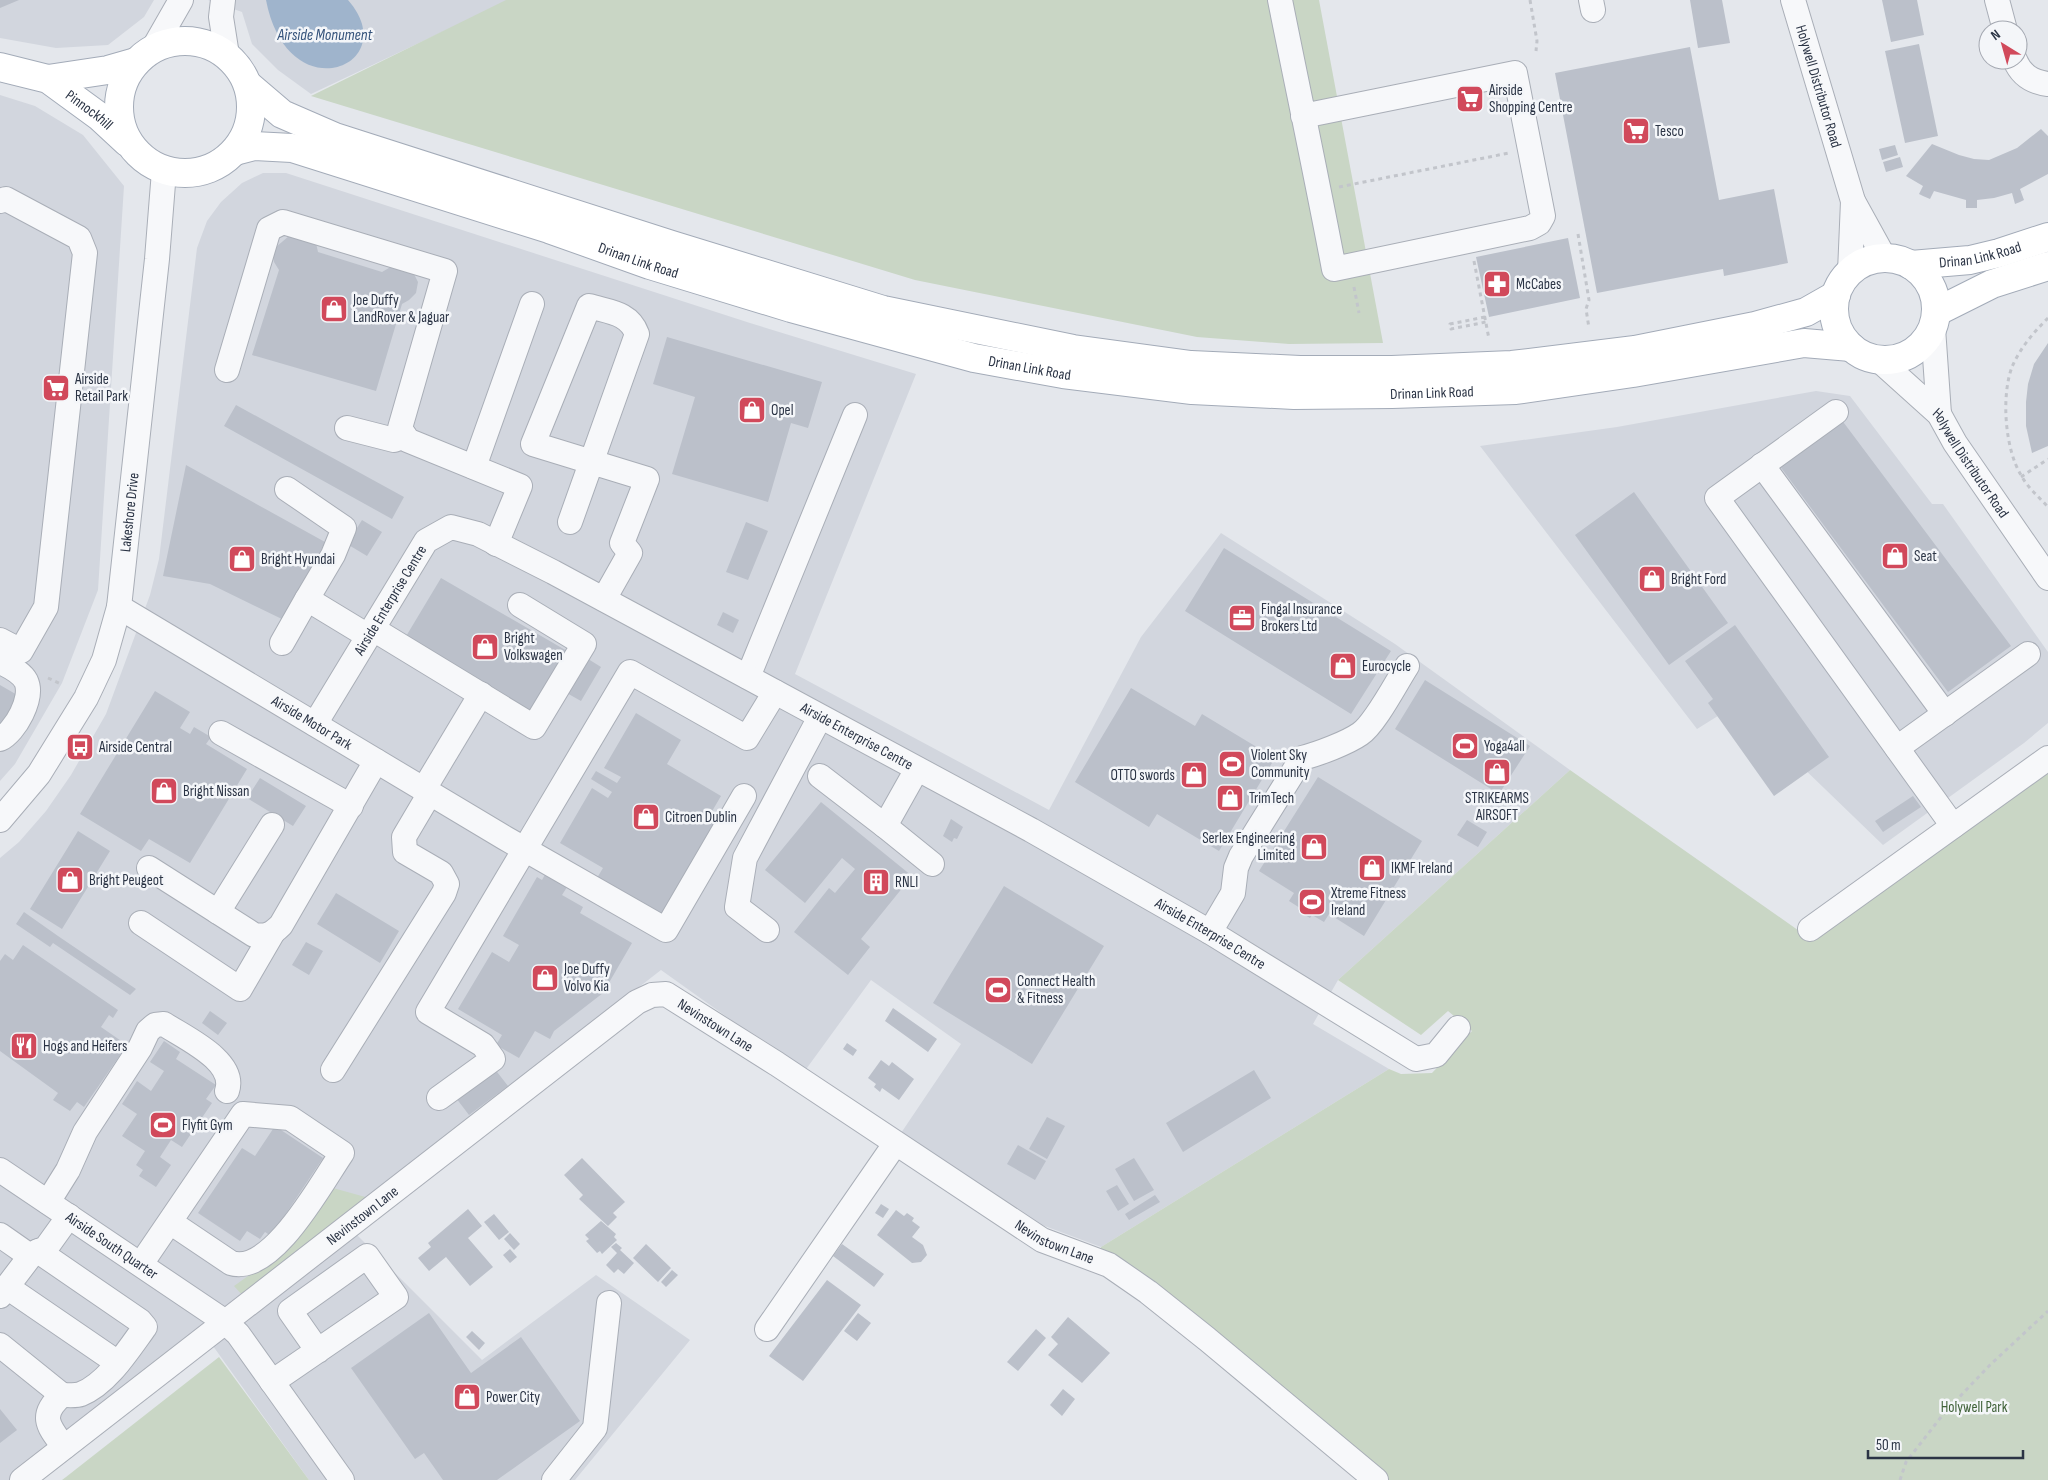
<svg xmlns="http://www.w3.org/2000/svg" width="2048" height="1480" viewBox="0 0 2048 1480" font-family="'Sofia Sans Condensed',sans-serif">
  <style>
    .built { fill: #d2d6de }
    .green { fill: #c9d6c5 }
    .water { fill: #9fb4cc }
    .building { fill: #bbc0ca }
    .lines { fill: none; stroke-linecap: round; stroke-linejoin: round }
    .minor-casing { stroke: #a9aeb7; stroke-width: 26 }
    .major-casing { stroke: #a3abb8; stroke-width: 30 }
    .path { stroke: #c2c5cb; stroke-width: 3; stroke-dasharray: 4 4; stroke-linecap: butt }
    .minor { stroke: #f7f8fa; stroke-width: 24 }
    .major { stroke: #fff; stroke-width: 28 }
    .labels { text-anchor: middle; stroke-width: 5; stroke-linejoin: round; paint-order: stroke }
    .street-label { font-size: 15px; fill: #2b3445; stroke: #f4f6f9 }
    .poi-label { font-size: 15px; fill: #2b3445; stroke: #f4f6f9; text-anchor: start }
    .park-label { font-size: 15px; fill: #3f6138; stroke: #f4f6f9 }
    .water-label { font-size: 16px; font-style: italic; fill: #34527a; stroke: #f4f6f9 }
  </style>
  <rect width="100%" height="100%" fill="#e4e7ec"/>
  <path class="built" d="M0,0h154l-10,17 -36,28 -52,3 -56,-10z
    M208,0h302l-199,94 -33,-24 -26,-26 -10,-32z
    M0,95l35,11 48,29 41,51 -26,404 -36,93 -47,81 -15,17z
    M263,173h23l464,150 166,51 -121,300 254,136 92,-173 80,-104 174,111 175,126 -232,210 -25,44 76,45 -288,178 -86,-32 -116,-79 62,-92 -90,-64 -67,92 -143,-102 -192,149 -441,361h-28v-622l19,-16 27,-31 25,-36 35,-61 44,-119 9,-36 38,-311 10,-27 14,-19 21,-19z
    M1816,391l34,5 82,108h11l105,148v71l-24,20 -141,102 -146,-141 -40,25 -217,-283 137,-19z
    M357,1235l125,125 114,-85 94,65 -115,140h-266l-96,-134z"/>
  <path class="green" d="M506,0h813l64,343 -94,1 -92,-7 -282,-57 -604,-184z
    M1570,770l242,170 236,-170v710h-672l-276,-218 1,-15 288,-178 12,5 31,-1 40,-42 -24,-20 -27,24 -83,-55z
    M333,1188l36,10 -125,99 -10,-11 59,-42z
    M219,1357l90,123h-247l4,-3z"/>
  <path class="water" d="M266,0h82c57,65 -60,114 -82,0z"/>
  <path class="building" d="M0,0h19l-19,8z
    M1690,0h32l8,43 -32,5z
    M1882,0h35l7,35 -33,7z
    M1919,44l19,92 -33,7 -20,-92z
    M1690,47l29,153 55,-11 14,74 -64,13 -1,-7 -126,24 -42,-220z
    M2041,129l7,7v38l-28,15 4,11 -4,2 -5,2 -3,-11 -18,5 -17,2v8h-11v-8l-32,-9 -4,8 -7,-3 -4,-2 4,-8 -17,-10 26,-32 27,11 15,4 15,1 28,-12z
    M1895,145l3,10 -16,5 -3,-11z
    M1900,157l3,10 -17,5 -3,-10z
    M289,236l27,7 2,9 64,20 12,-7 19,7 5,10 -2,11 -7,7 -7,4 -26,87 -124,-36 27,-85 -5,-8 -1,-6 3,-9z
    M1568,238l12,60 -91,19 -13,-60z
    M667,337l155,45 -14,46 -17,-5 -23,79 -96,-28 23,-77 -42,-13z
    M2048,343v103l-16,7 -6,-27v-24l2,-18 6,-20z
    M236,405l168,92 -12,22 -168,-93z
    M1841,419l170,227 -63,46 -169,-227z
    M186,465l139,77 -39,79 -76,-37 -47,-8z
    M1634,492l94,131 -59,42 -94,-130z
    M362,520l20,12 -15,24 -20,-12z
    M746,522l22,9 -20,49 -22,-8z
    M1224,548l167,103 -40,63 -166,-103z
    M441,578l126,73 -38,66 -127,-74z
    M723,612l16,8 -6,13 -16,-8z
    M1735,625l94,132 -55,39 -66,-93 5,-4 -28,-38z
    M585,657l16,10 -20,34 -16,-9z
    M1425,680l105,66 -31,48 -104,-65z
    M0,685l19,11 -19,33z
    M1131,688l64,38 7,-12 73,44 -56,93 -62,-37 -8,13 -74,-45z
    M155,691l35,21 -10,16 10,6 4,-7 17,10 -5,7 41,25 -57,94 -41,-24 -8,12 -61,-37z
    M636,713l45,27 -14,24 54,32 -10,17 13,7 -58,99 -69,-41 6,-10 -43,-25 32,-55 16,10 4,-6 -21,-13 5,-8 21,12 4,-6 -17,-9z
    M1318,777l104,64 -58,95 -35,-22 -5,8 -12,-7 -2,3 -12,-7 2,-3 -11,-7 5,-8 -35,-22z
    M260,778l46,28 -13,20 -46,-28z
    M1913,796l8,11 -38,25 -8,-11z
    M821,802l91,74 -51,63 9,8 -22,28 -54,-43 35,-44 6,5 20,-24 -13,-11 -37,45 -40,-33z
    M951,819l12,8 -6,12 -3,-1 -2,4 -9,-6z
    M1467,820l20,12 -9,15 -21,-12z
    M78,831l32,20 -48,78 -32,-20z
    M547,871l22,13 -7,11 21,12 -3,6 52,30 -29,50 -49,38 -4,8 -15,-8 -16,27 -23,-13 6,-10 -44,-26 34,-57 17,10 10,-17 -16,-9 34,-59 5,3z
    M1004,886l100,60 -72,118 -99,-61z
    M336,893l63,38 -19,32 -63,-39z
    M24,912l34,24 78,53 -6,6 -77,-52 -3,4 -34,-23z
    M306,942l17,9 -14,24 -17,-10z
    M23,945l95,65 -5,8 -4,-3 -8,12 26,18 -43,62 -7,-5 -7,9 -17,-11 5,-7 -58,-42v-90l5,-7 8,6z
    M893,1008l44,31 -9,13 -43,-31z
    M210,1011l17,12 -9,12 -16,-12z
    M164,1041l16,11 -4,7 40,26 -10,14 6,4 -30,44 -11,-7 -11,17 11,8 -15,22 -17,-11 4,-6 -7,-5 9,-14 -23,-15 15,-22 -15,-10 15,-23 14,10 13,-20 -14,-9z
    M847,1043l10,7 -4,6 -10,-7z
    M881,1060l8,6 3,-4 22,17 -15,21 -17,-12 -2,4 -6,-5 2,-3 -8,-6z
    M494,1068l14,18 -39,29 -13,-17z
    M1254,1070l17,28 -88,54 -17,-29z
    M1047,1117l18,9 -18,33 -18,-10z
    M275,1126l48,32 -52,78 -6,-4 -5,7 -13,-8 -7,10 -42,-28 44,-65 13,8z
    M1018,1145l28,16 -11,19 -28,-16z
    M582,1158l43,44 -12,11 4,4 -9,9 -29,-27 4,-4 -19,-20z
    M1134,1158l20,32 -20,11 -19,-32z
    M1117,1185l12,19 -11,7 -12,-20z
    M1155,1195l5,7 -31,18 -4,-6z
    M881,1204l8,5 -6,9 -8,-5z
    M468,1209l14,17 -14,12 25,29 -23,19 -24,-29 -17,14 -11,-13 13,-11 -3,-4z
    M896,1210l8,6 3,-3 7,5 -2,3 8,6 -8,10 11,8 4,10 -6,7 -9,1 -35,-28z
    M494,1214l15,18 -10,8 -15,-18z
    M601,1221l15,13 -2,3 3,3 -15,14 -2,-3 -3,2 -11,-12 3,-2 -4,-4z
    M510,1233l10,11 -6,6 -10,-11z
    M616,1243l6,5 -2,2 14,13 -10,11 -6,-5 -4,4 -8,-8 11,-12 -6,-6z
    M646,1244l25,24 -13,14 -25,-24z
    M842,1244l42,30 -10,13 -41,-31z
    M510,1249l7,8 -7,6 -7,-8z
    M672,1270l6,5 -12,12 -5,-5z
    M827,1280l34,25 -58,76 -34,-25z
    M429,1313l42,60 50,-36 59,84 -83,59h-54l-19,-27 -9,6 -64,-91z
    M858,1313l13,10 -14,18 -13,-10z
    M1068,1317l42,36 -28,30 -34,-28 10,-11 -7,-7z
    M1036,1329l10,9 -28,33 -11,-9z
    M472,1331l13,12 -6,7 -13,-13z
    M1063,1389l12,10 -13,17 -12,-11z
    M0,1409l17,21 -17,13z"/>
  <g class="lines">
    <g class="minor-casing">
      <g id="minor">
        <path d="M223,0l-2,17 6,38"/>
        <path d="M1280,0c18,90 37,179 54,269l196,-41 9,-5 4,-7 -28,-143 -212,43"/>
        <path d="M1591,0l2,10"/>
        <path id="s1" d="M1793,0l60,201 32,58"/>
        <path d="M1997,0l8,30"/>
        <path d="M153,49l28,-49"/>
        <path d="M2015,60c6,15 17,22 33,24"/>
        <path d="M0,201l6,-2 73,39 6,15 -39,354 -25,44 -21,-11"/>
        <path d="M1850,272l3,-71"/>
        <path d="M1933,328l6,86"/>
        <path id="s2" d="M1879,360l60,54 16,29 93,135"/>
        <path d="M227,370l42,-141 14,-7 162,49 -45,157 7,12 113,46 -24,58"/>
        <path d="M1836,412l-119,86 236,328"/>
        <path d="M347,428l47,12 11,-4"/>
        <path d="M1762,465l183,249"/>
        <path d="M474,467l58,-163"/>
        <path d="M287,489l57,39 -11,27 -26,44"/>
        <path d="M570,522l67,-188c-8,-22 -29,-22 -48,-28l-56,138 114,35 -25,64 8,10 -26,46"/>
        <path id="s3" d="M119,607l386,231 161,92 78,-134"/>
        <path d="M373,629l161,98 50,-83 -64,-39"/>
        <path d="M282,643l25,-44 61,37"/>
        <path d="M0,662c9,4 21,10 26,19 8,17 -11,51 -26,58"/>
        <path d="M748,677l107,-262"/>
        <path id="s4" d="M315,724l111,-183 25,-14 27,7 75,38 478,258 179,102 206,127 20,-4 22,-27"/>
        <path d="M221,733l130,73"/>
        <path d="M1897,748l131,-94"/>
        <path d="M820,776l65,50 32,-57"/>
        <path d="M424,789l57,-95"/>
        <path id="s5" d="M0,820l39,-46 47,-76 18,-38 15,-53 38,-348 7,-88"/>
        <path d="M885,826l47,38"/>
        <path d="M149,868l105,67c13,2 18,-1 27,-10l95,-164"/>
        <path d="M218,912l54,-87"/>
        <path d="M141,923l99,66 32,-55"/>
        <path d="M1810,929l238,-171"/>
        <path d="M767,930l-30,-23 8,-49 75,-141"/>
        <path d="M1210,932l23,-39 3,-25 5,-12 61,-98c16,-4 45,-15 58,-24 15,-10 36,-51 47,-68"/>
        <path d="M333,1070l111,-177 3,-9 -6,-11 -36,-21 -1,-15 26,-44"/>
        <path d="M439,1098l54,-39 -10,-14 -55,-33 202,-340 117,66 28,-46"/>
        <path id="s6" d="M0,1170l224,151 14,13 104,146"/>
        <path d="M48,1202l20,-32 17,-38 55,-84 8,-17 7,-6 9,-1c21,14 73,37 63,67"/>
        <path d="M0,1235l30,21"/>
        <path d="M38,1251l102,70 5,6c-16,22 -38,57 -64,67 -5,2 -13,1 -19,1"/>
        <path d="M141,1264l102,-150 47,4 52,35c-20,29 -70,123 -111,110l-61,-41"/>
        <path d="M7,1287l111,76"/>
        <path d="M0,1296l32,-42 14,-6 23,-32"/>
        <path d="M767,1329l128,-185"/>
        <path d="M0,1345l62,50c-24,21 -13,32 2,52"/>
        <path d="M272,1382l124,-85 -29,-41 -77,55 28,40"/>
        <path id="s7" d="M22,1480l615,-478 15,-7 14,-1 111,70 265,176 67,25 39,27 59,47 169,141"/>
        <path d="M554,1480l41,-52 14,-125"/>
      </g>
    </g>
    <g class="major-casing">
      <g id="major">
        <circle cx="185" cy="107" r="66"/>
        <path id="s8" d="M0,67l48,12 52,38 27,25"/>
        <path d="M48,79l60,-9 28,-8"/>
        <path d="M248,85l34,29 53,23 337,108 211,65 190,39 118,16 109,5h92l120,-5 123,-15 120,-24 51,-14 30,-17"/>
        <path id="s9" d="M235,151l19,-5 38,2 257,81 101,36 141,43 183,50 89,16 129,16 102,5 98,-1 124,-4 117,-17 171,-30 47,4"/>
        <circle cx="1885" cy="309" r="51"/>
        <path id="s10" d="M1911,265l59,-5 29,-7 49,-16"/>
        <path d="M1936,312l56,-28 56,-18"/>
      </g>
    </g>
    <path class="path" d="M1530,0l7,41 -1,10
      M1339,187l170,-34
      M1578,234l11,66 -3,9 3,19
      M1474,261l15,78
      M1354,287l5,26
      M1485,317l-35,7 1,5 35,-7
      M2048,318c-14,14 -28,30 -36,49 -11,29 -7,82 9,108 6,12 18,22 27,32
      M2021,477l27,-18
      M48,678l13,6
      M1900,1480l6,-18 39,-50 45,-47 58,-54"/>
    <use href="#minor" class="minor"/>
    <use href="#major" class="major"/>
  </g>
  <defs>
    <g id="supermarket-square" transform="scale(1.4375)"><rect x="-9" y="-9" width="18" height="18" rx="4" fill="#d1495b" stroke="#f4f6f9"/><path d="M-6-5.5h2.5l.6 2H6L4.5 2H-2.5L-4.4-4H-6ZM-1.5 3.2a1.3 1.3 0 1 0 .1 0ZM3 3.2a1.3 1.3 0 1 0 .1 0Z" fill="#fff"/></g>
    <g id="pharmacy-square" transform="scale(1.4375)"><rect x="-9" y="-9" width="18" height="18" rx="4" fill="#d1495b" stroke="#f4f6f9"/><path d="M-2-6h4v4h4v4h-4v4h-4v-4h-4v-4h4Z" fill="#fff"/></g>
    <g id="shop-square" transform="scale(1.4375)"><rect x="-9" y="-9" width="18" height="18" rx="4" fill="#d1495b" stroke="#f4f6f9"/><path d="M-5-2.5h2.3a2.7 3.5 0 0 1 5.4 0H5L5.5 6h-11ZM-1.5-2.5h3a1.5 2.3 0 0 0-3 0Z" fill="#fff"/></g>
    <g id="office-square" transform="scale(1.4375)"><rect x="-9" y="-9" width="18" height="18" rx="4" fill="#d1495b" stroke="#f4f6f9"/><path d="M-6-3h4V-5.5h4V-3h4V5H-6ZM-1-4.5V-3h2v-1.5ZM-6 0V1H6V0Z" fill="#fff"/></g>
    <g id="stadium-square" transform="scale(1.4375)"><rect x="-9" y="-9" width="18" height="18" rx="4" fill="#d1495b" stroke="#f4f6f9"/><path d="M0-5a6.5 5 0 1 0 0 10a6.5 5 0 1 0 0-10ZM-3.5-1.8h7v3.6h-7Z" fill="#fff"/></g>
    <g id="bus-square" transform="scale(1.4375)"><rect x="-9" y="-9" width="18" height="18" rx="4" fill="#d1495b" stroke="#f4f6f9"/><path d="M-5-6H5V4H4V6H2V4H-2V6H-4V4H-5ZM-3.5-4V0h7V-4ZM-3.5 1.2v1.5H-2V1.2ZM2 1.2v1.5H3.5V1.2Z" fill="#fff"/></g>
    <g id="building-square" transform="scale(1.4375)"><rect x="-9" y="-9" width="18" height="18" rx="4" fill="#d1495b" stroke="#f4f6f9"/><path d="M-4-6H4V6H1V3H-1V6H-4ZM-2.5-4.3h1.7v1.8h-1.7ZM.8-4.3h1.7v1.8H.8ZM-2.5-1h1.7V.8h-1.7ZM.8-1h1.7V.8H.8Z" fill="#fff"/></g>
    <g id="restaurant-square" transform="scale(1.4375)"><rect x="-9" y="-9" width="18" height="18" rx="4" fill="#d1495b" stroke="#f4f6f9"/><path d="M-5-6h1v4h1v-4h1v4h1v-4h1v5L-1.5 .5V6h-2V.5L-5-1ZM5-6V6H3V1.5H1.5Q1.5-4 5-6Z" fill="#fff"/></g>
  </defs>
  <g fill-rule="evenodd">
    <use href="#supermarket-square" x="1470" y="99"/>
    <use href="#supermarket-square" x="1636" y="131"/>
    <use href="#pharmacy-square" x="1497" y="284"/>
    <use href="#shop-square" x="334" y="309"/>
    <use href="#supermarket-square" x="56" y="388"/>
    <use href="#shop-square" x="752" y="410"/>
    <use href="#shop-square" x="1895" y="556"/>
    <use href="#shop-square" x="242" y="559"/>
    <use href="#shop-square" x="1652" y="579"/>
    <use href="#office-square" x="1242" y="618"/>
    <use href="#shop-square" x="485" y="647"/>
    <use href="#shop-square" x="1343" y="666"/>
    <use href="#stadium-square" x="1465" y="746"/>
    <use href="#bus-square" x="80" y="747"/>
    <use href="#stadium-square" x="1232" y="764"/>
    <use href="#shop-square" x="1497" y="772"/>
    <use href="#shop-square" x="1194" y="775"/>
    <use href="#shop-square" x="164" y="791"/>
    <use href="#shop-square" x="1230" y="798"/>
    <use href="#shop-square" x="646" y="817"/>
    <use href="#shop-square" x="1314" y="847"/>
    <use href="#shop-square" x="1372" y="868"/>
    <use href="#shop-square" x="70" y="880"/>
    <use href="#building-square" x="876" y="882"/>
    <use href="#stadium-square" x="1312" y="902"/>
    <use href="#shop-square" x="545" y="978"/>
    <use href="#stadium-square" x="998" y="990"/>
    <use href="#restaurant-square" x="24" y="1046"/>
    <use href="#stadium-square" x="163" y="1125"/>
    <use href="#shop-square" x="467" y="1397"/>
  </g>
  <g class="labels">
    <g class="street-label">
      <text dy="5" stroke="none"><textPath href="#s1" startOffset="90">Holywell Distributor Road</textPath></text>
      <text dy="5" stroke="none"><textPath href="#s8" startOffset="101">Pinnockhill</textPath></text>
      <text dy="5" stroke="none"><textPath href="#s10" startOffset="70">Drinan Link Road</textPath></text>
      <text dy="5" stroke="none"><textPath href="#s9" startOffset="422">Drinan Link Road</textPath></text>
      <text dy="5" stroke="none"><textPath href="#s9" startOffset="828">Drinan Link Road</textPath></text>
      <text dy="5" stroke="none"><textPath href="#s9" startOffset="1232">Drinan Link Road</textPath></text>
      <text dy="5" stroke="none"><textPath href="#s2" startOffset="139">Holywell Distributor Road</textPath></text>
      <text dy="5" stroke="none"><textPath href="#s5" startOffset="342">Lakeshore Drive</textPath></text>
      <text dy="5" stroke="none"><textPath href="#s4" startOffset="145">Airside Enterprise Centre</textPath></text>
      <text dy="5" stroke="none"><textPath href="#s3" startOffset="225">Airside Motor Park</textPath></text>
      <text dy="5" stroke="none"><textPath href="#s4" startOffset="700">Airside Enterprise Centre</textPath></text>
      <text dy="5" stroke="none"><textPath href="#s4" startOffset="1105">Airside Enterprise Centre</textPath></text>
      <text dy="5" stroke="none"><textPath href="#s7" startOffset="868">Nevinstown Lane</textPath></text>
      <text dy="5" stroke="none"><textPath href="#s7" startOffset="431">Nevinstown Lane</textPath></text>
      <text dy="5" stroke="none"><textPath href="#s7" startOffset="1271">Nevinstown Lane</textPath></text>
      <text dy="5" stroke="none"><textPath href="#s6" startOffset="135">Airside South Quarter</textPath></text>
    </g>
    <g class="poi-label">
      <text x="1489" y="95">Airside<tspan x="1489" dy="17">Shopping Centre</tspan></text>
      <text x="1655" y="136">Tesco</text>
      <text x="1516" y="289">McCabes</text>
      <text x="353" y="305">Joe Duffy<tspan x="353" dy="17">LandRover &amp; Jaguar</tspan></text>
      <text x="75" y="384">Airside<tspan x="75" dy="17">Retail Park</tspan></text>
      <text x="771" y="415">Opel</text>
      <text x="1914" y="561">Seat</text>
      <text x="261" y="564">Bright Hyundai</text>
      <text x="1671" y="584">Bright Ford</text>
      <text x="1261" y="614">Fingal Insurance<tspan x="1261" dy="17">Brokers Ltd</tspan></text>
      <text x="504" y="643">Bright<tspan x="504" dy="17">Volkswagen</tspan></text>
      <text x="1362" y="671">Eurocycle</text>
      <text x="1484" y="751">Yoga4all</text>
      <text x="99" y="752">Airside Central</text>
      <text x="1251" y="760">Violent Sky<tspan x="1251" dy="17">Community</tspan></text>
      <text x="1175" y="780" text-anchor="end">OTTO swords</text>
      <text x="183" y="796">Bright Nissan</text>
      <text x="1249" y="803">TrimTech</text>
      <text x="1497" y="803" text-anchor="middle">STRIKEARMS<tspan x="1497" dy="17">AIRSOFT</tspan></text>
      <text x="665" y="822">Citroen Dublin</text>
      <text x="1295" y="843" text-anchor="end">Serlex Engineering<tspan x="1295" dy="17">Limited</tspan></text>
      <text x="1391" y="873">IKMF Ireland</text>
      <text x="89" y="885">Bright Peugeot</text>
      <text x="895" y="887">RNLI</text>
      <text x="1331" y="898">Xtreme Fitness<tspan x="1331" dy="17">Ireland</tspan></text>
      <text x="564" y="974">Joe Duffy<tspan x="564" dy="17">Volvo Kia</tspan></text>
      <text x="1017" y="986">Connect Health<tspan x="1017" dy="17">&amp; Fitness</tspan></text>
      <text x="43" y="1051">Hogs and Heifers</text>
      <text x="182" y="1130">Flyfit Gym</text>
      <text x="486" y="1402">Power City</text>
    </g>
    <g class="park-label">
      <text x="1974" y="1412">Holywell Park</text>
    </g>
    <g class="water-label">
      <text x="325" y="40">Airside Monument</text>
    </g>
  </g>
  <g transform="translate(2003 45) rotate(323)"><circle r="24" fill="#f4f6f9" stroke="#a4a8b1"/>
  <path d="M0-4L9 19L0 12L-9 19Z" fill="#d1495b"/>
  <text y="-8" font-size="14" font-weight="bold" text-anchor="middle" fill="#2b3445">N</text>
  </g>
  <path d="M1868 1450v8h155v-8" fill="none" stroke="#2b3445" stroke-width="2.5"/>
  <text x="1876" y="1450" font-size="15" fill="#2b3445" stroke="#f4f6f9" stroke-width="4" paint-order="stroke">50 m</text>
</svg>
